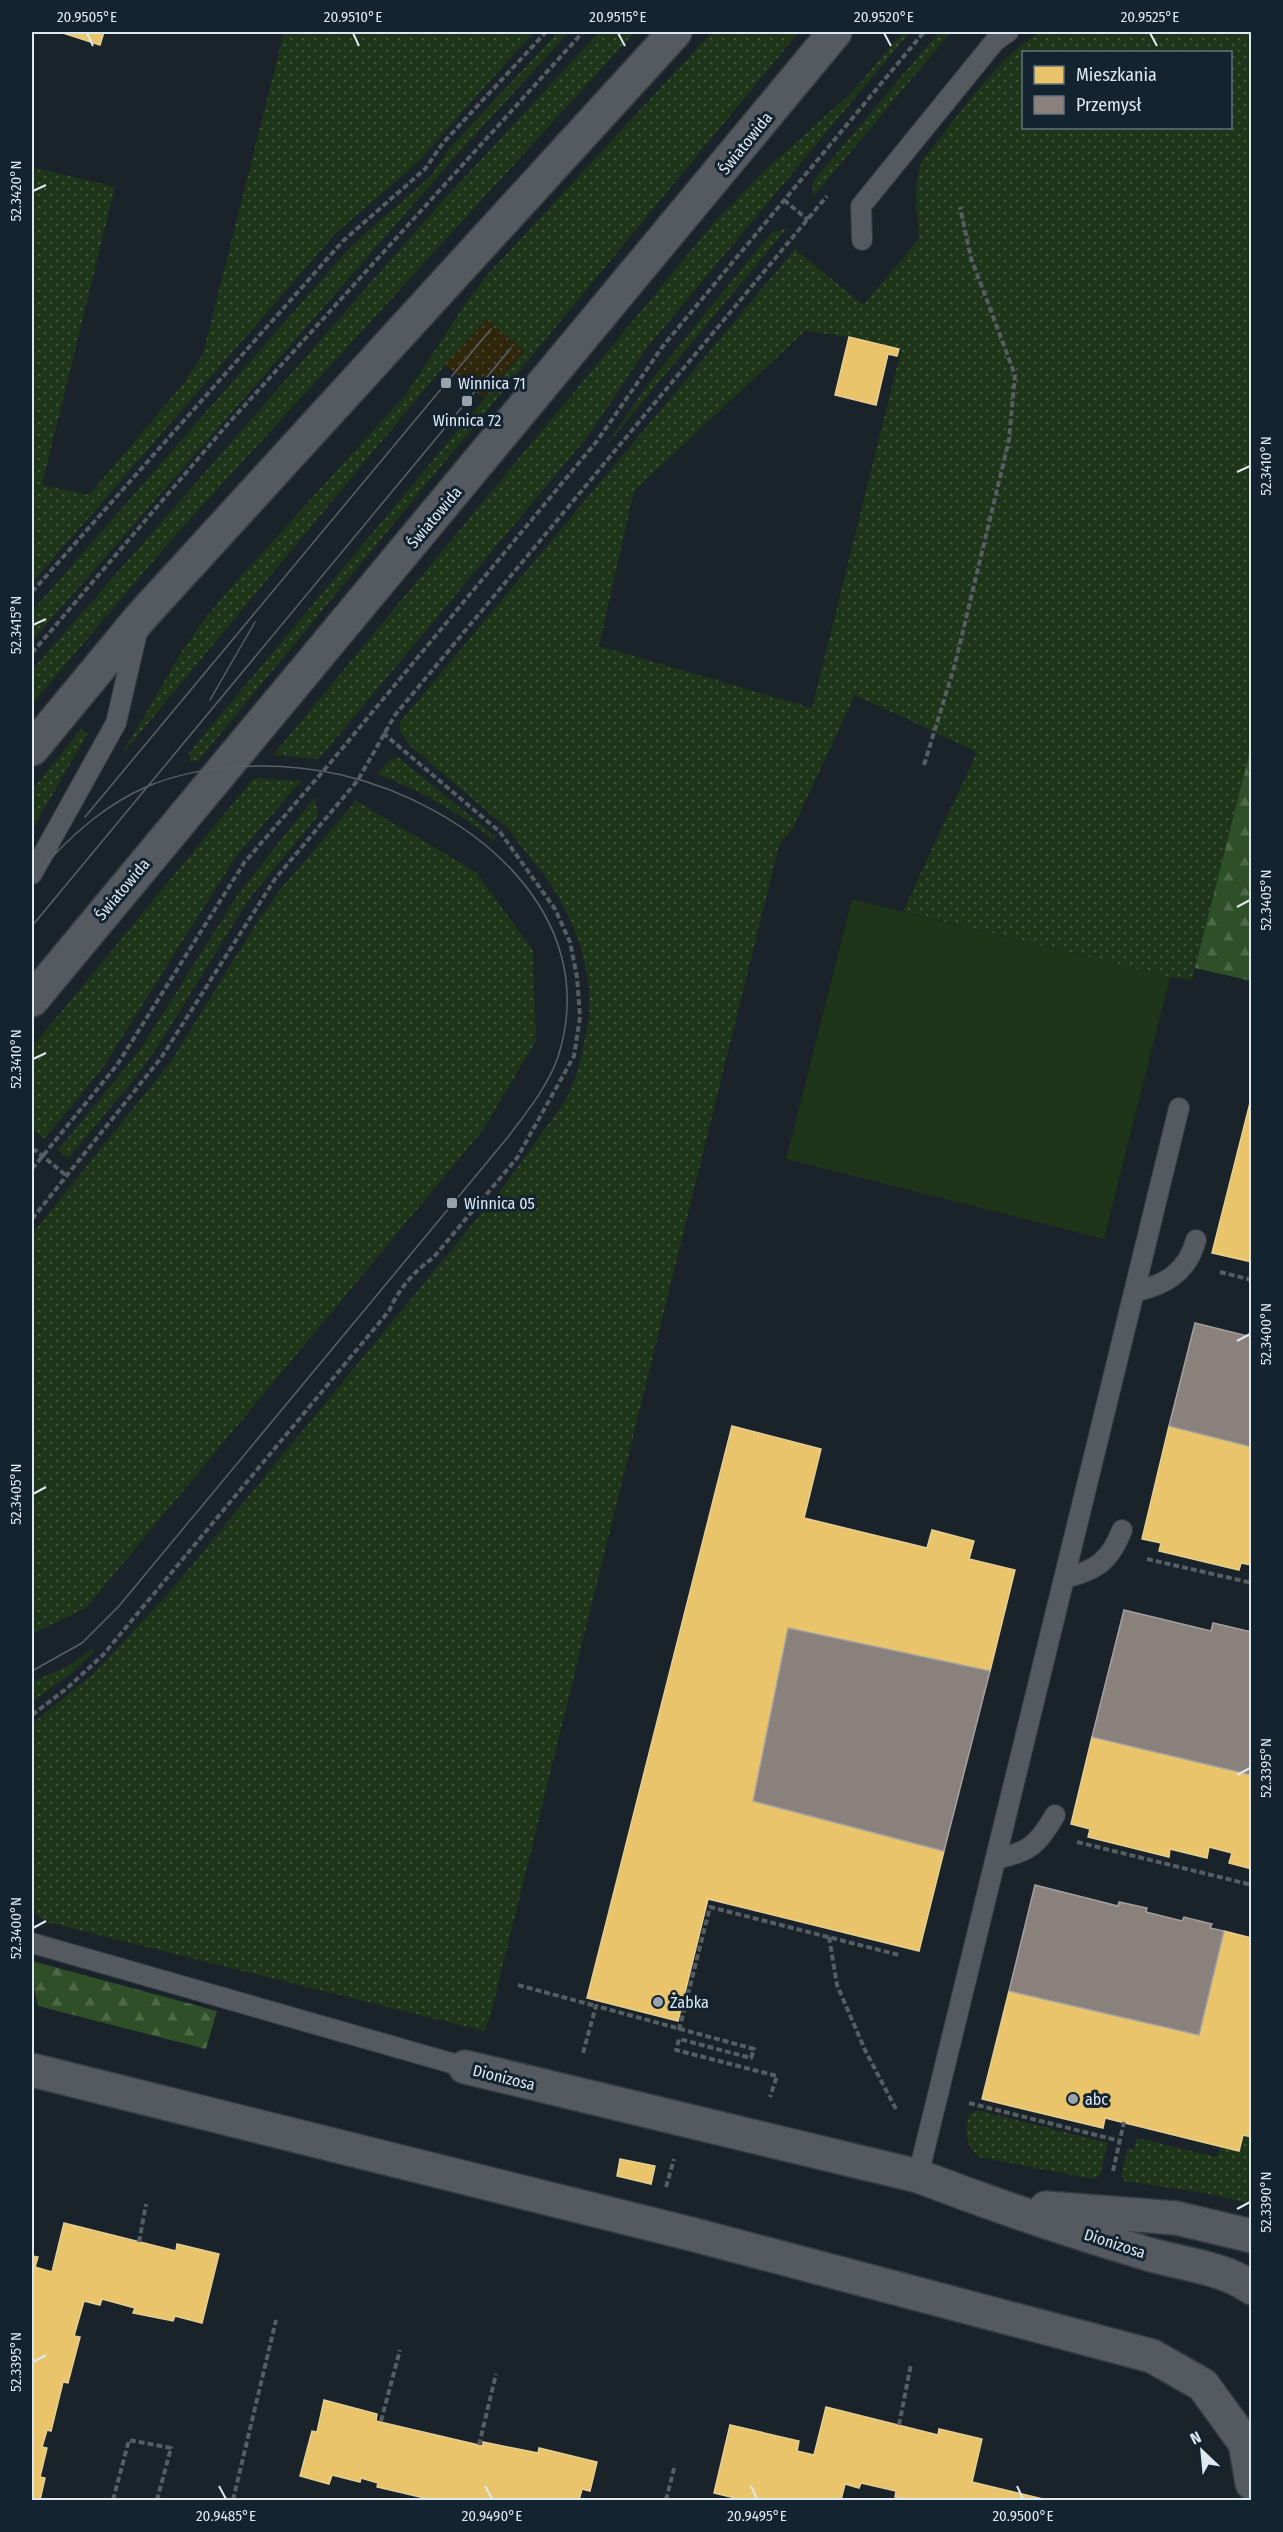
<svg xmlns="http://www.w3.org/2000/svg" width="1283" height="2532" viewBox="0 0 1283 2532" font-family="'Fira Sans Condensed',sans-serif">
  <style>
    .grass { fill: url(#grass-dots); fill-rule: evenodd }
    .forest { fill: url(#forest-firs) }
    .sand { fill: url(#sand-dots) }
    .park { fill: #1e351a }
    .homes { fill: #e9c46a; stroke: #e6cf92; stroke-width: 1.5 }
    .industry { fill: #8a817c; stroke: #a3a09f; stroke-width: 1.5 }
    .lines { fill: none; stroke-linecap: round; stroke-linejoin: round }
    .lane-casing { stroke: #353c42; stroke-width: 22 }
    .street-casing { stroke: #353c42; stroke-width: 36 }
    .secondary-casing { stroke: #353c42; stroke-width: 36 }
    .path { stroke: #565e63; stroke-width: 4; stroke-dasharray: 6 3; stroke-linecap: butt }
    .lane { stroke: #545a60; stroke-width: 20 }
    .street { stroke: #545a60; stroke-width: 33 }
    .secondary { stroke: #545a60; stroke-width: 33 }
    .tram { stroke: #5b6166; stroke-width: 1.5 }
    .ticks { fill: none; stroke: #dee8f0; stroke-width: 2 }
    .poi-dot { fill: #99a3ab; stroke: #142330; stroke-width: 2 }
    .labels { text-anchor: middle; stroke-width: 6; stroke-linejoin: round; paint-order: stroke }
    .street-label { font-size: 16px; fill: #dee8f0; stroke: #142330 }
    .poi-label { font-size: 16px; fill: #dee8f0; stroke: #142330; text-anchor: start }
    .neatline { fill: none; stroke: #dee8f0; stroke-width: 2 }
    .ticks-label { font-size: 15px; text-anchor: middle; fill: #dee8f0 }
  </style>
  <defs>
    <pattern id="grass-dots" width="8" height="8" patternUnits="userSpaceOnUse" patternTransform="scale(1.5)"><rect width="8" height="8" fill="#1e351a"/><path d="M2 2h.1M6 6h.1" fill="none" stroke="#3e523c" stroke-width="1.8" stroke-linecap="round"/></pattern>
    <pattern id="forest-firs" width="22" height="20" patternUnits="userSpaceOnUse" patternTransform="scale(1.5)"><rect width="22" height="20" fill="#2e4f27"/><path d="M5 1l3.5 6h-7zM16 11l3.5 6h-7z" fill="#4c6847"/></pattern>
    <pattern id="sand-dots" width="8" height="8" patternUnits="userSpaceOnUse" patternTransform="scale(1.5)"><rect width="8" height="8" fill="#2e270c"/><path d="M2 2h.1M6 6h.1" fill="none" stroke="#4c4630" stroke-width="1.8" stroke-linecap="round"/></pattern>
  </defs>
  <rect width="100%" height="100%" fill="#1a222a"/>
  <path class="grass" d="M284,32h250l-118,132 -80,69 -304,350v-416l83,20 -73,298 47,10 95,-112 19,-29z
    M558,32h11l-115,126 -422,483v-30l319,-365 80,-70 18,-27z
    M599,32h36l-463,507 -140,165v-34l396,-453z
    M712,32h87l-600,728 -9,2 -1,-9 335,-402 -37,-32 -42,46 -325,392 61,-104 22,-32 28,-34 176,-194 60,-92 21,-27z
    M903,32h7l-264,317 -57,86 -270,324 -46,-4 440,-531 51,-53 88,-79z
    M939,32h12l-137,164 -2,-11 3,-6z
    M1040,32h211v715l-59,233 -23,-3 -266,-66 74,-159 -122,-57 -62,133 -14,17 -289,1172 -6,14 -441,-110 -11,-12v-185l62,-51 74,-79 335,-407 62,-86 14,-33 10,-52v-31l-8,-38 -13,-32 -16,-29 -44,-57 -99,-84 -9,-14v-9l395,-473 68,56 56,-66c-2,-28 -7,-54 4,-80 35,-42 72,-100 117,-127zM1024,52h206v76h-206zM805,331l44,6 52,13 -89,358 -213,-62 35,-155z
    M787,228l-182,219 43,-63 123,-151z
    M81,729l7,4 -56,97v-40z
    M398,757l98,80 -2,3c-36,-28 -74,-50 -117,-66l11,-13z
    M254,778l47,3 -66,77 -133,211 -58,70 -12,-10v-82z
    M315,797l3,19 -69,83 -87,141 -26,37 -68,82 -10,-9 82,-100 98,-156z
    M356,801l120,71 57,78 3,91 -53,89 -397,478 -54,26v-400l139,-173 90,-145 22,-30z
    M93,1648l2,2 -23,23 -40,29v-20l40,-18z
    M978,2110l130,33 -8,32 -7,4 -114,-22c-15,-13 -14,-26 -10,-43z
    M1243,2135l8,2v67l-46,-11 -81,-12 -3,-7 7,-26 6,1 3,-11 80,19 3,-11z"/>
  <path class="forest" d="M1251,747l1,234h-1l-56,-13z
    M32,1961l185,50 -11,38 -168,-43 -6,-26z"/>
  <path class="sand" d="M487,319l37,32 -41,47 -38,-33z"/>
  <path class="park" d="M852,899l318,78 -66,262 -318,-80z"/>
  <path class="homes" d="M60,32h44l-4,13z
    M849,337l50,12 -2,7 -9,-2 -12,51 -41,-10z
    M1252,1095v167l-40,-9z
    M732,1426l89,23 -17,69 123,30 5,-18 42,11 -5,18 46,11 -25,101 -202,-43 -35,173 191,50 -25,100 -211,-52 -30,122 -91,-23z
    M1169,1426l83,21v118l-11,-2 -2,7 -80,-19 2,-8 -19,-4z
    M1092,1737l160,38v94l-23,-6 3,-10 -23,-6 -2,11 -37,-9 -1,8 -81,-20 2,-8 -19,-5z
    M1224,1931l28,7v199l-9,-2 -4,16 -134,-33 -2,10 -121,-29 27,-108 190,44z
    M620,2159l35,7 -4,18 -34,-8z
    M64,2223l112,28 1,-7 42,10 -17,69 -27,-7 -2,5 -40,-8 2,-5 -33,-9 -2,6 -16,-4 -10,35 6,1 -12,46 -5,-1 -12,49 -4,-1 -5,17 5,1 -7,29 5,1 -5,22h-8v-244l6,1 -3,10 17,5z
    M324,2400l53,14 -1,7 107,25v-4l55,11 1,-5 58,14 -7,29 -8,-2 -3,11h-146l-56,-13 1,-4 -17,-5 -1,4 -28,-7 -3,9 -29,-8 12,-45 5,1z
    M826,2407l112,28 1,-6 43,10 -10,43 75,18h-136l-16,-3 1,-6 -35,-8 -2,5 -14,-4 -4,16h-98l-29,-7 16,-68 69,16 -2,10 17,4z"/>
  <path class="industry" d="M1195,1323l57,14v110l-83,-21z
    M1124,1610l87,21 2,-8 39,9v143l-160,-38z
    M788,1628l202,43 -46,180 -191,-50z
    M1035,1885l83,21 1,-4 28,6 -1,4 36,9 2,-4 28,7 -2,4 14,3 -25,104 -190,-44z"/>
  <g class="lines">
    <g class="lane-casing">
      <path id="lane" d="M862,240l-1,-34 134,-165 13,-9
        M32,874l84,-151 22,-95
        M1134,1292c31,-7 53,-19 62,-52
        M1064,1578c32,-7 46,-17 58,-48
        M996,1859c33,-7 42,-14 59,-44
        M32,1943l433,124
        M918,2176l261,-1068"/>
    </g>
    <g class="street-casing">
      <path id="street" d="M465,2067l453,109c76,29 152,55 230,78 33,10 75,13 104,34
        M32,2070l663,165 457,121 51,29 42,58 7,40
        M1046,2208l130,10 76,18"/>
    </g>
    <g class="secondary-casing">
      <path id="secondary" d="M32,749l109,-132 534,-585
        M32,1000l803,-968"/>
    </g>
    <path class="path" d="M784,200l24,20
      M32,592l311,-351 82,-72 18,-26 103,-111
      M32,653l194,-227 357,-394
      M924,765l31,-101 54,-224 6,-65 -44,-117 -11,-51
      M32,1151l3,-1 32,26
      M32,1169l85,-104 127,-202 87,-101 266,-321 66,-95 261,-314
      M32,1219l129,-161 114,-179 83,-99 37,-65 432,-519
      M1220,1272l32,8
      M1147,1559l105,24
      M32,1715l34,-26 37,-34 286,-344c9,-21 25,-40 44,-53l84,-100 57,-102 6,-39 -3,-40 -7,-35 -15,-33 -55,-77 -117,-99
      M1077,1842l175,43
      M829,1937l8,48 28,65 32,61
      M518,1985l78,21
      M679,2030l31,-123 189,48
      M583,2053l13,-47 158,43 -3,9 -72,-19 -3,11 101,26 -7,21
      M969,2103l151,38
      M1113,2171l11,-49
      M666,2187l8,-28
      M139,2242l7,-38
      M381,2421l19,-71
      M899,2425l12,-61
      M479,2445l17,-71
      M113,2500l16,-60 42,8 -14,52
      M233,2500l43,-180
      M666,2500l9,-35"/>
    <use href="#lane" class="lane"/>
    <use href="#street" class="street"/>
    <use href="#secondary" class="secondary"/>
    <path class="tram" d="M210,700l45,-78
      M85,817l406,-488
      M32,882l24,-30
      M32,926l479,-578
      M32,1671l50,-28 37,-37 389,-469c18,-24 40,-51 50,-80 46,-145 -90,-252 -216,-282 -62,-14 -137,-13 -196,12 -38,17 -66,41 -94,70"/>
  </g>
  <path class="ticks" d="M87,33l6,13M353,33l6,13M618,33l7,13M884,33l7,13M1150,33l7,13M33,191l13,-6M1237,472l13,-6M33,625l13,-6M1237,907l13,-7M33,1059l13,-6M1237,1341l13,-7M33,1494l13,-7M1237,1775l13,-7M33,1928l13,-7M1237,2209l13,-7M33,2362l13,-7M219,2486l7,13M485,2486l7,13M751,2486l6,13M1017,2486l6,13"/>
  <g class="poi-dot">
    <rect x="440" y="377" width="12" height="12" rx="3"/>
    <rect x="461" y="395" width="12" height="12" rx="3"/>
    <rect x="446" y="1197" width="12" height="12" rx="3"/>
    <circle cx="658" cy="2002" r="6"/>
    <circle cx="1073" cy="2099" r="6"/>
  </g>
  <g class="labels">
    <g class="street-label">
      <text transform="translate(745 143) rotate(-51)" y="6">Światowida</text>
      <text transform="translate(434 517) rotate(-50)" y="6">Światowida</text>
      <text transform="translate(122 889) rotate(-50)" y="6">Światowida</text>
      <text transform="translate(504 2077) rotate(14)" y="6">Dionizosa</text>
      <text transform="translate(1115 2243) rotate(18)" y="6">Dionizosa</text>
    </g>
    <g class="poi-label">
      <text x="458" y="389">Winnica 71</text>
      <text x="467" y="426" text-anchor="middle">Winnica 72</text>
      <text x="464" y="1209">Winnica 05</text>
      <text x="670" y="2008">Żabka</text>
      <text x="1085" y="2105">abc</text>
    </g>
  </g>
  <rect width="1283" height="2532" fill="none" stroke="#142330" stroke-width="66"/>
  <rect x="1022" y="51" width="210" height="78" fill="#142330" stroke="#65727d" stroke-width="1.5"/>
  <rect x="1034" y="66" width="30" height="18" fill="#e9c46a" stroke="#65727d" stroke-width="1.5"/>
  <text x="1076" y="81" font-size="18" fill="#dee8f0">Mieszkania</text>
  <rect x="1034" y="96" width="30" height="18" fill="#8a817c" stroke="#65727d" stroke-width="1.5"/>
  <text x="1076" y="111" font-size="18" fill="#dee8f0">Przemysł</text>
  <g transform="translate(1202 2451) rotate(334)" stroke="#142330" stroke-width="4.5" paint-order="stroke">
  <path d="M0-4.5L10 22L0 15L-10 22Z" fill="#dee8f0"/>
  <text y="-9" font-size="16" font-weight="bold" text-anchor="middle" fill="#dee8f0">N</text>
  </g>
  <rect x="33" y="33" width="1217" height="2466" class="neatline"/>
  <g class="ticks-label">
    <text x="87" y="22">20.9505°E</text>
    <text x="353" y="22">20.9510°E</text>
    <text x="618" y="22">20.9515°E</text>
    <text x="884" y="22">20.9520°E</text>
    <text x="1150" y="22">20.9525°E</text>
    <text transform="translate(16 191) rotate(-90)" y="5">52.3420°N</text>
    <text transform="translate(1266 466) rotate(-90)" y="5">52.3410°N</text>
    <text transform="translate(16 625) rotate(-90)" y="5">52.3415°N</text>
    <text transform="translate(1266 900) rotate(-90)" y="5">52.3405°N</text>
    <text transform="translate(16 1059) rotate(-90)" y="5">52.3410°N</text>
    <text transform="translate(1266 1334) rotate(-90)" y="5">52.3400°N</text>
    <text transform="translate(16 1494) rotate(-90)" y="5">52.3405°N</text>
    <text transform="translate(1266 1768) rotate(-90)" y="5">52.3395°N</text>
    <text transform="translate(16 1928) rotate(-90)" y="5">52.3400°N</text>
    <text transform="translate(1266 2202) rotate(-90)" y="5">52.3390°N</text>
    <text transform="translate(16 2362) rotate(-90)" y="5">52.3395°N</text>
    <text x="226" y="2521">20.9485°E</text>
    <text x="492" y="2521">20.9490°E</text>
    <text x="757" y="2521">20.9495°E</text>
    <text x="1023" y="2521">20.9500°E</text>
  </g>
</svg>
